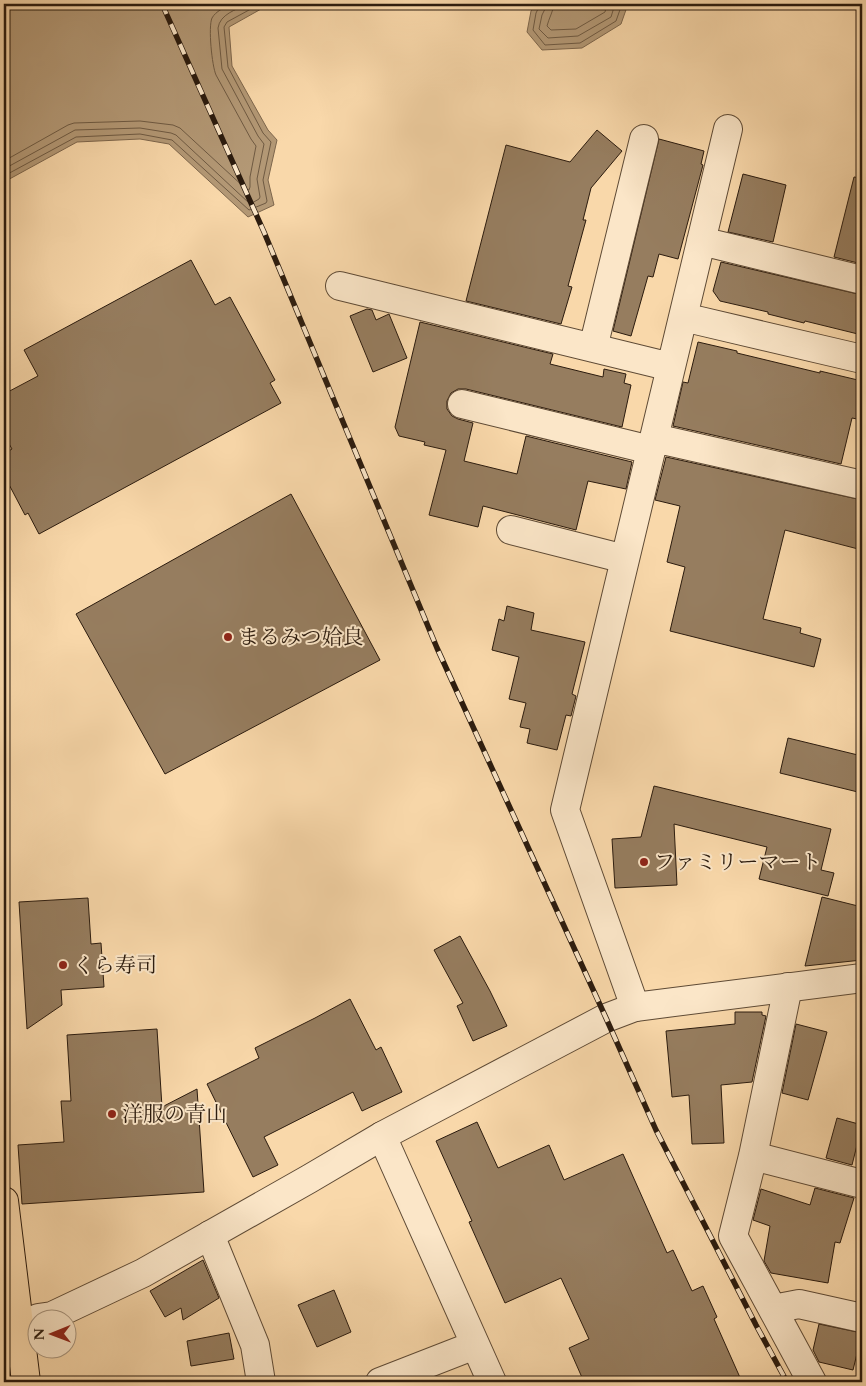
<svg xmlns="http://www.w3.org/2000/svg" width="866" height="1386" viewBox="0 0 866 1386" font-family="Cardo,'Noto Serif JP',serif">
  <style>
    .water { fill: #b39875; stroke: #7d664c }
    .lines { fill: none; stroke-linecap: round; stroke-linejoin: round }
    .shore { stroke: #6f5a42; stroke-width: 1 }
    .building { fill: #967d5f; stroke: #2b1b0e }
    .minor-casing { stroke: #5e4a35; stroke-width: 30 }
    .tertiary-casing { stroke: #5e4a35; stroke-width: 30 }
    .trunk-casing { stroke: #2b1b0e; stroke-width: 30 }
    .minor { stroke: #fbe6c8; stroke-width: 28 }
    .tertiary { stroke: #fbe6c8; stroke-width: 28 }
    .trunk { stroke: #f9d8aa; stroke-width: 28 }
    .rail-casing { stroke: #2b1b0e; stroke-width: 5.5 }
    .rail { stroke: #fbe6c8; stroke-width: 4; stroke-dasharray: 11; stroke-linecap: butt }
    .poi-dot { fill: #8f2418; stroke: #fbe6c8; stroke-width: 2 }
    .labels { text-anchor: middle; stroke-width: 4; stroke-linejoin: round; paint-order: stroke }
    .poi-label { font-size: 21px; fill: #2b1b0e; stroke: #fbe6c8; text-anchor: start }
  </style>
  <rect width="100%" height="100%" fill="#f9d8aa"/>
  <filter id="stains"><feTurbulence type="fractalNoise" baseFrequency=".004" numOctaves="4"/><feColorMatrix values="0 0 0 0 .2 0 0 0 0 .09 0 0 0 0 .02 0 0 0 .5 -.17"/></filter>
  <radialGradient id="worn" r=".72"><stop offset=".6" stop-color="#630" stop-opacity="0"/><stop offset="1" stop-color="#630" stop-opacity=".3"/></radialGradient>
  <path class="water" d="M4,4h266l-41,23 3,39 36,64 9,10 -9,40 6,25 -26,12 -79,-73 -29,-5 -63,3 -73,40z
    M536,4h92l-7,20 -39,24 -40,2 -15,-18 4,-21z"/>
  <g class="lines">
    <path class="shore" d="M540,4l-1,3 -3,6 -3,17 12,15 35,-2 36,-22 6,-17
      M546,4l-1,5 -3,6 -3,14 9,9 30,-2 33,-19 4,-13
      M554,4c-1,8 -5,14 -7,22l4,4 25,-1 29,-17 2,-8
      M4,161l64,-36 6,-2 66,-2 33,4 7,3 66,61 3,1 1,-3v-10l6,-31 -5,-7 -35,-64c-4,-9 -8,-48 -4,-57 4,-7 12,-10 19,-14
      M4,169l71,-39 65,-2 31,5 5,2 73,68h3l7,-4 1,-2 -3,-18 7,-35 -6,-8 -36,-67 -4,-41c2,-14 18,-18 29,-24
      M4,176l72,-39 64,-3 32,6 77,70 17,-7 1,-2 -4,-21 8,-38 -8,-9 -35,-66 -4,-40 3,-5 33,-18"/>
  </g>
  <path class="building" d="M597,130l25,21 -31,37 -8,32h3l-18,66 4,1 -11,37 -95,-23 40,-156 64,17z
    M659,139l45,12 -3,13 2,1 -25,94 -19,-5 -6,23 -5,-1 -17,60 -18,-5z
    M743,174l43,11 -13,57 -45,-10z
    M854,177l8,1v86l-28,-7z
    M191,260l24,45 15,-8 45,83 -5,3 11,20 -242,131 -11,-21 -3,2 -21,-40v-21l8,-5 -8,-14v-41l34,-18 -14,-26z
    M721,262l141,33v40l-57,-14 -1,2 -36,-9v-2l-48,-11 -7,-10z
    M367,309l5,1 4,10 13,-6 18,44 -34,14 -23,-56z
    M420,322l133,32 -3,10 53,13 1,-8 22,5 -2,9 7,2 -9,42 -156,-38h-8l-7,4 -4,8v8l5,7 6,3 15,4 -9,38 53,13 9,-38 106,26 -6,27 -38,-8 -12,49 -93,-24 -5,21 -49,-12 17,-65 -22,-5 1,-3 -26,-6 -4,-9z
    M698,342l39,9v2l83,20v-2l42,10v39l-10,-2 -11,46 -168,-38 10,-44 5,1z
    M666,457l196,43v50l-77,-20 -22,89 38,9 -1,5 21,6 -7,28 -144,-36 15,-64 -18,-5 13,-56 -25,-6z
    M291,494l89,166 -215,114 -89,-160z
    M507,606l27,7 -3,17 54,12 -13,52 4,2 -5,20 -5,-1 -9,35 -30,-7 3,-14 -10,-2 6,-24 -17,-4 10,-42 -27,-7 7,-31 5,2z
    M788,738l74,18v37l-82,-20z
    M654,786l177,43 -10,41 13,3 -6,23 -69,-17 8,-32 -93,-23 3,61 -62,3 -3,-49 29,-2z
    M822,897l40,10v53l-57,6z
    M88,898l3,46 10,-1 3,44 -43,3 1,15 -35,24 -8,-127z
    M460,936l30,55 17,35 -34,15 -16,-35 6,-3 -29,-53z
    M350,999l26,51 5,-3 21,45 -40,19 -9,-19 -89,45 14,28 -25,12 -46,-93 52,-26 -4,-10 60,-30z
    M735,1012h27v3l4,1 -14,66 -31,3 3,58 -32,1 -3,-49 -17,2 -6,-66 69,-7z
    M796,1024l31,8 -19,68 -26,-7z
    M157,1029l5,78 35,-18 7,103 -182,12 -4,-59 46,-3 -3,-41h10l-4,-66z
    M837,1118l25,7 -10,40 -26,-7z
    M477,1122l21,46 51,-23 15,35 59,-26 44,99 6,-3 19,41 11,-5 14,31 -3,2 28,63h-158l-15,-34 20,-9 -28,-61 -56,25 -36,-81 3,-1 -36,-80z
    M815,1188l39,10 -14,45 -5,-1 -7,41 -57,-10 -7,-12 6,-35 -17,-6 8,-31 49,16z
    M203,1260l16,38 -36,22 -2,-12 -16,9 -15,-26z
    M334,1290l17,42 -34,15 -19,-42z
    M819,1324l43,9 -9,37 -34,-8 -6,-12z
    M229,1333l5,26 -43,7 -4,-25z"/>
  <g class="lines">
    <g class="minor-casing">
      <path id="minor" d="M701,241l161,39
        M340,286l331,81
        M683,317l179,42
        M593,348l51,-209
        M462,404l189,46
        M654,438l208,47
        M511,530l114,29
        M788,987l-35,169 -20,80 79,146
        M635,1007l-70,-197 163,-681
        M382,1136l110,246
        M753,1156l109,28
        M210,1235l45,110 6,37
        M773,1309l26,-5 63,14
        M380,1382l95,-37"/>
    </g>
    <g class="tertiary-casing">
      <path id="tertiary" d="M38,1318l14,-2 91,-43 166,-94 73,-43 224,-118 29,-11 227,-29"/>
    </g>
    <g class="trunk-casing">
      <path id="trunk" d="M4,1201l22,181"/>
    </g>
    <use href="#minor" class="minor"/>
    <use href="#tertiary" class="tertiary"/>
    <use href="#trunk" class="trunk"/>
    <g class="rail-casing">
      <path id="rail" d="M162,4l102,228 173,416 169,370 50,112 100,195 31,57"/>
    </g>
    <use href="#rail" class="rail"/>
  </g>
  <g class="poi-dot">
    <circle cx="228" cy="637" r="5"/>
    <circle cx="644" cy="862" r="5"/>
    <circle cx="63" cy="965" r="5"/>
    <circle cx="112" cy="1114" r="5"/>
  </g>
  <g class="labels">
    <g class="poi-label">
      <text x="238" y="644">まるみつ姶良</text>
      <text x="654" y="869">ファミリーマート</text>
      <text x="73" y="972">くら寿司</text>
      <text x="122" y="1121">洋服の青山</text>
    </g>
  </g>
  <rect width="866" height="1386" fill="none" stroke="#f9d8aa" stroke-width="20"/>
  <rect x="5" y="5" width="856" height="1376" fill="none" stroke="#2b1b0e" stroke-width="2.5"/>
  <rect x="10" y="10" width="846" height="1366" fill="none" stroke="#2b1b0e"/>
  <g transform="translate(52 1334) rotate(269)"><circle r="24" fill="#fbe6c8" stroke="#a8957e"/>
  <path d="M0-4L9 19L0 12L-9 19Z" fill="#8f2418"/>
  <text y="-8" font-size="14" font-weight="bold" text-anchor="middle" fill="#2b1b0e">N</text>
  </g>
  <rect width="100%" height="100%" filter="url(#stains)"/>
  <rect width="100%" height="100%" fill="url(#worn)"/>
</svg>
